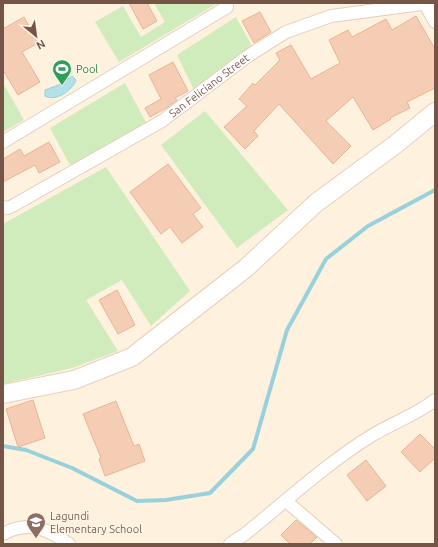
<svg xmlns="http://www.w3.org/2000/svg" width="438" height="547" viewBox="0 0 438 547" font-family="Ubuntu,sans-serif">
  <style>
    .green { fill: #d0ecbc }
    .water { fill: #b2e1e8; stroke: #98d1db }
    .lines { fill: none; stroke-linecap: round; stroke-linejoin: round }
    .stream { stroke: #98d1db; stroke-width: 4 }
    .building { fill: #f5cdb4; stroke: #e9b393 }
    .street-casing { stroke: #e4cebd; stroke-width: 14 }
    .secondary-casing { stroke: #eacfb9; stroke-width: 20 }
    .street { stroke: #fff; stroke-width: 12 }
    .secondary { stroke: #fff; stroke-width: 18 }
    .labels { text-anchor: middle; stroke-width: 3; stroke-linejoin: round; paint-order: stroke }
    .leisure-label { font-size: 11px; fill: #27864d; stroke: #fff5e6; text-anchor: start }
    .street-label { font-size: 11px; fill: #755545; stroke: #fff5e6 }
    .education-label { font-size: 11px; fill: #785e54; stroke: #fff5e6; text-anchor: start }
  </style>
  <rect width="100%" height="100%" fill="#fef1de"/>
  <path class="green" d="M154,3l62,1 -97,58 -24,-40 28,-16 18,31 24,-15z
    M236,17l17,31 -58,44 -18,-37z
    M3,83l21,37 -21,12z
    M125,83l23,43 -76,43 -22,-41z
    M205,111l83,99 -51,38 -76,-103z
    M106,167l84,124 -39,35 -29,-46 -36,20 32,51 -46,17 -69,16v-160z"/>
  <path class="water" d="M72,76l4,4c-3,10 -20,22 -31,16v-6l16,-6z"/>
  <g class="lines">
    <path class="stream" d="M3,446l23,4 46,18 65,33 29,-1 44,-7 43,-44 34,-119 39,-71 42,-33 67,-36"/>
  </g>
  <path class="building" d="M129,3h18l10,18 -14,8z
    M260,12l11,20 -17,11 -12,-22z
    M416,16l19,33v39l-28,14 3,6 -20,10 1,1 -18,11 -20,-33 -27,24 25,25 -18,18 -54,-60 -25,27 4,5 -13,13 -21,-22 23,-21 -8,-7 14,-16 2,2 25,-25 -4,-7 15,-8 20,34 29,-16 -11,-23 19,-10 4,7 34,-18 6,11z
    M24,17l14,26 -16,9 18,30 -22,13 -15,-25v-41z
    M173,62l15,29 -13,7 2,2 -9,7 -18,10 -5,-9 16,-9 -12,-24z
    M49,142l11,20 -21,11 -4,-8 -32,17v-23l17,-10 4,7z
    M168,164l33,44 -8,6 10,13 -21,16 -12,-16 -9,7 -31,-42z
    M117,290l18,35 -17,9 -19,-34z
    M33,400l12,38 -27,9 -12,-38z
    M116,401l18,45 5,-2 6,17 -40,15 -6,-17 2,-1 -18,-44z
    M420,434l15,15v9l-15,14 -19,-20z
    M366,460l20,26 -19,15 -20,-26z
    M296,520l21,17 -7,7h-20l-9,-9z"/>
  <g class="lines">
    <g class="street-casing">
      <g id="street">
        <path d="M425,4l10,18"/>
        <path d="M3,142l224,-135 -2,-4"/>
        <path id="s1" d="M3,207l5,1 6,-3 148,-84 86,-65 38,-24 45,-16 98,-13"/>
        <path d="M286,501l50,43"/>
        <path d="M3,534c25,-14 45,-5 66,10"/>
        <path d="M230,544l15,-10c41,-33 81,-70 126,-98 21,-13 45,-21 64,-36"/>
      </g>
    </g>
    <g class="secondary-casing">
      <path id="secondary" d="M3,394l71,-14 58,-23 114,-89 70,-65 80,-59 39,-32"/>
    </g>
    <use href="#street" class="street"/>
    <use href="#secondary" class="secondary"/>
  </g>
  <defs>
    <g id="stadium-pin" transform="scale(1)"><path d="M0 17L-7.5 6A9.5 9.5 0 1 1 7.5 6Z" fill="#2e9e5b" stroke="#fff5e6"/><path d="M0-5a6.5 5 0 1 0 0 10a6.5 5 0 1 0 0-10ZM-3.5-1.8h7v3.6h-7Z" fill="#fff"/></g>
    <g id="school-pin" transform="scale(1)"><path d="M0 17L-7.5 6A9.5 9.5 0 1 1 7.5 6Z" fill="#8d6e63" stroke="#fff5e6"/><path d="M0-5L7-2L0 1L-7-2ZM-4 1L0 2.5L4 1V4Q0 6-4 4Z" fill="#fff"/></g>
  </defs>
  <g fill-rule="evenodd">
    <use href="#stadium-pin" x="62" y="69"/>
    <use href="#school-pin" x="36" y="522"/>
  </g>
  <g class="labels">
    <g class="leisure-label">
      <text x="76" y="73">Pool</text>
    </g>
    <g class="street-label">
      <text dy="4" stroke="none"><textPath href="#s1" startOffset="241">San Feliciano Street</textPath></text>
    </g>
    <g class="education-label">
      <text x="50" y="520">Lagundi<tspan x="50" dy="13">Elementary School</tspan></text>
    </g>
  </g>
  <rect width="438" height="547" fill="none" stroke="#755545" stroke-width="8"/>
  <g transform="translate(36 36) rotate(151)" stroke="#fff5e6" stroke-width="3" paint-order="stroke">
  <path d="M0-3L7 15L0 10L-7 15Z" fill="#755545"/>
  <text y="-6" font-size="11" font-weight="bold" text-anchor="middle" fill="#755545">N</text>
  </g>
</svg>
